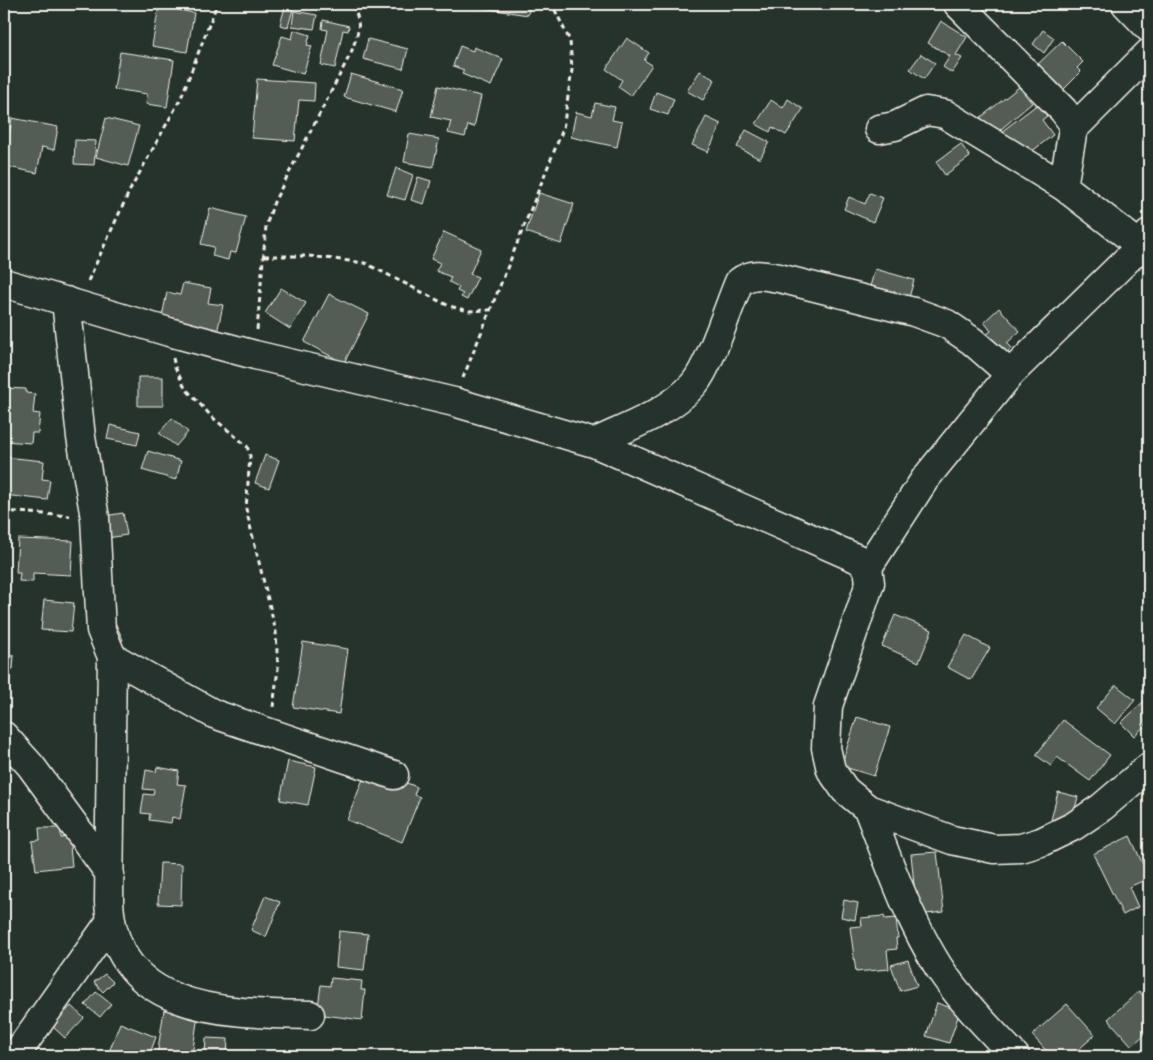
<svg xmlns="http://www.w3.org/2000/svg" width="1153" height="1060" viewBox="0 0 1153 1060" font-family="Itim,sans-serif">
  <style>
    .building { fill: #525c55; stroke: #f4f1e8 }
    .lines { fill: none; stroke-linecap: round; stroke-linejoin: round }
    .minor-casing { stroke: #f4f1e8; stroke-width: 31 }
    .path { stroke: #f4f1e8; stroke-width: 3; stroke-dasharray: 5 4; stroke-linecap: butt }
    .minor { stroke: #26332d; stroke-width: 28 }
  </style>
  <rect width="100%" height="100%" fill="#26332d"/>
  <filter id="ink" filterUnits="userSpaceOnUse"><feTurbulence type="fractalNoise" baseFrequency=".02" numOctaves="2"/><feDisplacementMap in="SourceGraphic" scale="10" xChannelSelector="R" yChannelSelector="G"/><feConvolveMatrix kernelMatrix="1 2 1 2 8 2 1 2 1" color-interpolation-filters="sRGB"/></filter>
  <g filter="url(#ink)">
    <path class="building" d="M456,4h74l-2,11z
      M159,6l35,7 -7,39 -35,-6z
      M285,7l8,2 -5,18 -8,-2z
      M294,11l23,4 -3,14 -22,-3z
      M323,20l26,6 -1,5 -5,-1 -8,38 -14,-3 7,-35 -6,-1z
      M941,21l26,16 -11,18 6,3 -10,15 -9,-6 7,-11 -22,-13z
      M294,30l16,5 -3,10 5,1 -9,28 -31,-9 10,-29 10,3z
      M1043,30l11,8 -10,15 -11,-9z
      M627,38l22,15 -5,7 8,5 -21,31 -13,-9 4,-7 -16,-11z
      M368,39l40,10 -5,20 -40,-10z
      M1062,41l21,21 -6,6 4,4 -21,21 -25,-26z
      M460,46l13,5 1,-4 29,12 -12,27 -29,-12 2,-4 -11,-4z
      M120,52l54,8 -7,47 -21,-3 1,-10 -33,-5z
      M921,54l14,9 -11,16 -14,-10z
      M700,71l15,9 -12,20 -16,-9z
      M351,74l52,15 -7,23 -52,-15z
      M257,79l58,4 -1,18 -15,-1 -4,41 -43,-3z
      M438,86l43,10 -7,31 -6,-2 -3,12 -17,-4 3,-12 -20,-4z
      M1019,87l13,16 -38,32 -14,-17z
      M656,92l18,7 -6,16 -18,-6z
      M788,99l15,10 -17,26 -14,-8 -2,5 -14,-8 15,-24 12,8z
      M595,103l20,4 -3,13 10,2 -5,25 -46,-10 5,-25 16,4z
      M1038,104l9,12 -5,4 11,15 -31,24 -21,-27z
      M706,117l15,7 -13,28 -16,-7z
      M12,118l46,9 -4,23 -12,-3 -5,26 -33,-7z
      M106,118l33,8 -11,40 -32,-9z
      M746,130l23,12 -9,17 -23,-12z
      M409,134l30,5 -6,28 -29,-5z
      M75,140l21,1 -2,24 -20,-1z
      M961,144l9,13 -25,18 -9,-13z
      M396,168l17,7 -8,25 -18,-5z
      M418,177l13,4 -7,23 -13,-4z
      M539,193l35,11 -13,40 -35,-12z
      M870,193l13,5 -10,24 -29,-13 5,-12 16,7z
      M210,208l36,9 -10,36 -6,-1 -2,8 -16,-4 2,-9 -13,-3z
      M444,232l37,17 -11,25 8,3 -11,23 -6,-3 2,-3 -6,-3 2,-4 -10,-5 2,-5 -15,-6 4,-8 -9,-4z
      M875,269l39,11 -8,28 -39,-11z
      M183,283l28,5 -3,15 15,2 -6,28 -56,-11 6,-30 13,3z
      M281,288l25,15 -16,26 -25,-16z
      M329,294l40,20 -25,49 -40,-21z
      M999,308l21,23 -13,12 5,5 -11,10 -19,-20 9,-7 -7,-9z
      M138,377h25v29h-25z
      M4,388l22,1v4l9,1 -2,19 7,1 -2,19h-6l-1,10 -27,-2z
      M172,418l16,14 -12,14 -17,-13z
      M110,425l30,7 -3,13 -30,-6z
      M148,451l33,10 -5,19 -34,-10z
      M265,455l14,5 -10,28 -14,-5z
      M5,457l39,4 -2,18 8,1 -3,20 -43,-5z
      M123,513l4,22 -20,3 -3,-22z
      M18,539l55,2 -2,34 -38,-2v9l-14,-1 1,-8h-4z
      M4,591l4,1 -2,23h-2z
      M44,600l30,3 -3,29 -30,-2z
      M895,615l37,15 -13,32 -37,-16z
      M114,620l9,20 -8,3z
      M966,635l24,13 -19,32 -24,-13z
      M303,642l45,7 -9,65 -46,-7z
      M5,655l9,1 -1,13 -9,-1z
      M1116,685l19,15 -20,24 -19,-16z
      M1145,700l4,5v17l-15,14 -13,-13z
      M857,717l33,10 -16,49 -33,-10z
      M1063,720l47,35 -20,26 -33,-24 -6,9 -15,-11z
      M288,761l28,6 -8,38 -28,-5z
      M157,767l22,4 -2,13 9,1 -6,34 -8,-2 -1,6 -22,-3 1,-6 -9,-1 3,-19 9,1 1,-5 -11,-1 3,-19 10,2z
      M365,774h19l33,13 -3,8 6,2 -18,45 -55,-22z
      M1058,792l20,5 -7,27 -20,-4z
      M4,794l6,19 -6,2z
      M39,828h22v10l8,-1 3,29 -36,4 -4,-29 8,-1z
      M1130,836l19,42 -20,9 9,20 -15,8 -30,-61z
      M937,852l7,60 -27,3 -6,-61z
      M160,863l22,1 -1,41 -23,-1z
      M265,896l15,6 -14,35 -15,-7z
      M844,900l14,3 -3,17 -14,-3z
      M884,916l1,3 11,-1 2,20h-2l1,11 -10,1 2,19 -33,3 -6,-45 12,-1 -1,-8z
      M339,931l29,3 -4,36 -28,-3z
      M908,960l9,26 -17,5 -9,-26z
      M105,974l8,8 -10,10 -9,-10z
      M331,978l31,3 -1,9h4l-3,30 -45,-6 4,-29 9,1z
      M1139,991l10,12v27l-17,16 -24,-27z
      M96,992l15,12 -11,13 -15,-12z
      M937,1003l23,8 -11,32 -23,-7z
      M1067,1004l28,31 -24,21h-20l-19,-21z
      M71,1006l13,12 -19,20 -13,-12z
      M164,1010l34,5 -6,41h-35z
      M120,1023l36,14 -7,19h-28l-12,-4z
      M4,1031l6,4 -6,9z
      M206,1038l22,1 -1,17h-22z"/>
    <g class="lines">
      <g class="minor-casing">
        <path id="minor" d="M958,4l105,106 9,12 1,7 -10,57
          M1126,4l23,24
          M879,129l16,-3 31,-15 19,3 118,72 78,60
          M1073,129l76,-76
          M4,283l165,49 86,23 199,47 140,41 264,116 10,8 2,16 -42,123 -2,42 5,22 14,20 23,19 84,31 42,9 27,-1 20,-6 33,-16 28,-19 47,-40
          M66,301l15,136 14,81 6,112 11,27 102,57 180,61
          M594,443c33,-16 75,-30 100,-59 16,-19 34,-76 45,-102 13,-10 24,-7 40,-4l135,34 33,12 25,17 38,33
          M868,567l57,-88 85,-105 131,-128 8,-12
          M112,657l-3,245c6,111 116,111 201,113
          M4,736l27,30 79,108
          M868,809c21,53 40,109 70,157 22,34 50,62 77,90
          M15,1056l95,-134"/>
      </g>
      <path class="path" d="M264,256h45l56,7 84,43 20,5 20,-1
        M88,281l41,-89 52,-94 36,-94
        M257,330l9,-104 8,-24 77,-149c7,-21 12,-28 1,-49
        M173,358l2,9 10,21 27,29 35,29 3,10 -4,53 30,123 2,37 -5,38
        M463,378l100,-249 9,-59 -2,-29 -18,-37
        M4,511l66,5"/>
      <use href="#minor" class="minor"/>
    </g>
  </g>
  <rect width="1153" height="1060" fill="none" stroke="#26332d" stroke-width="20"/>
  <rect x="10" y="10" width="1133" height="1040" fill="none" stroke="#f4f1e8" stroke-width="2" filter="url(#ink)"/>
</svg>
